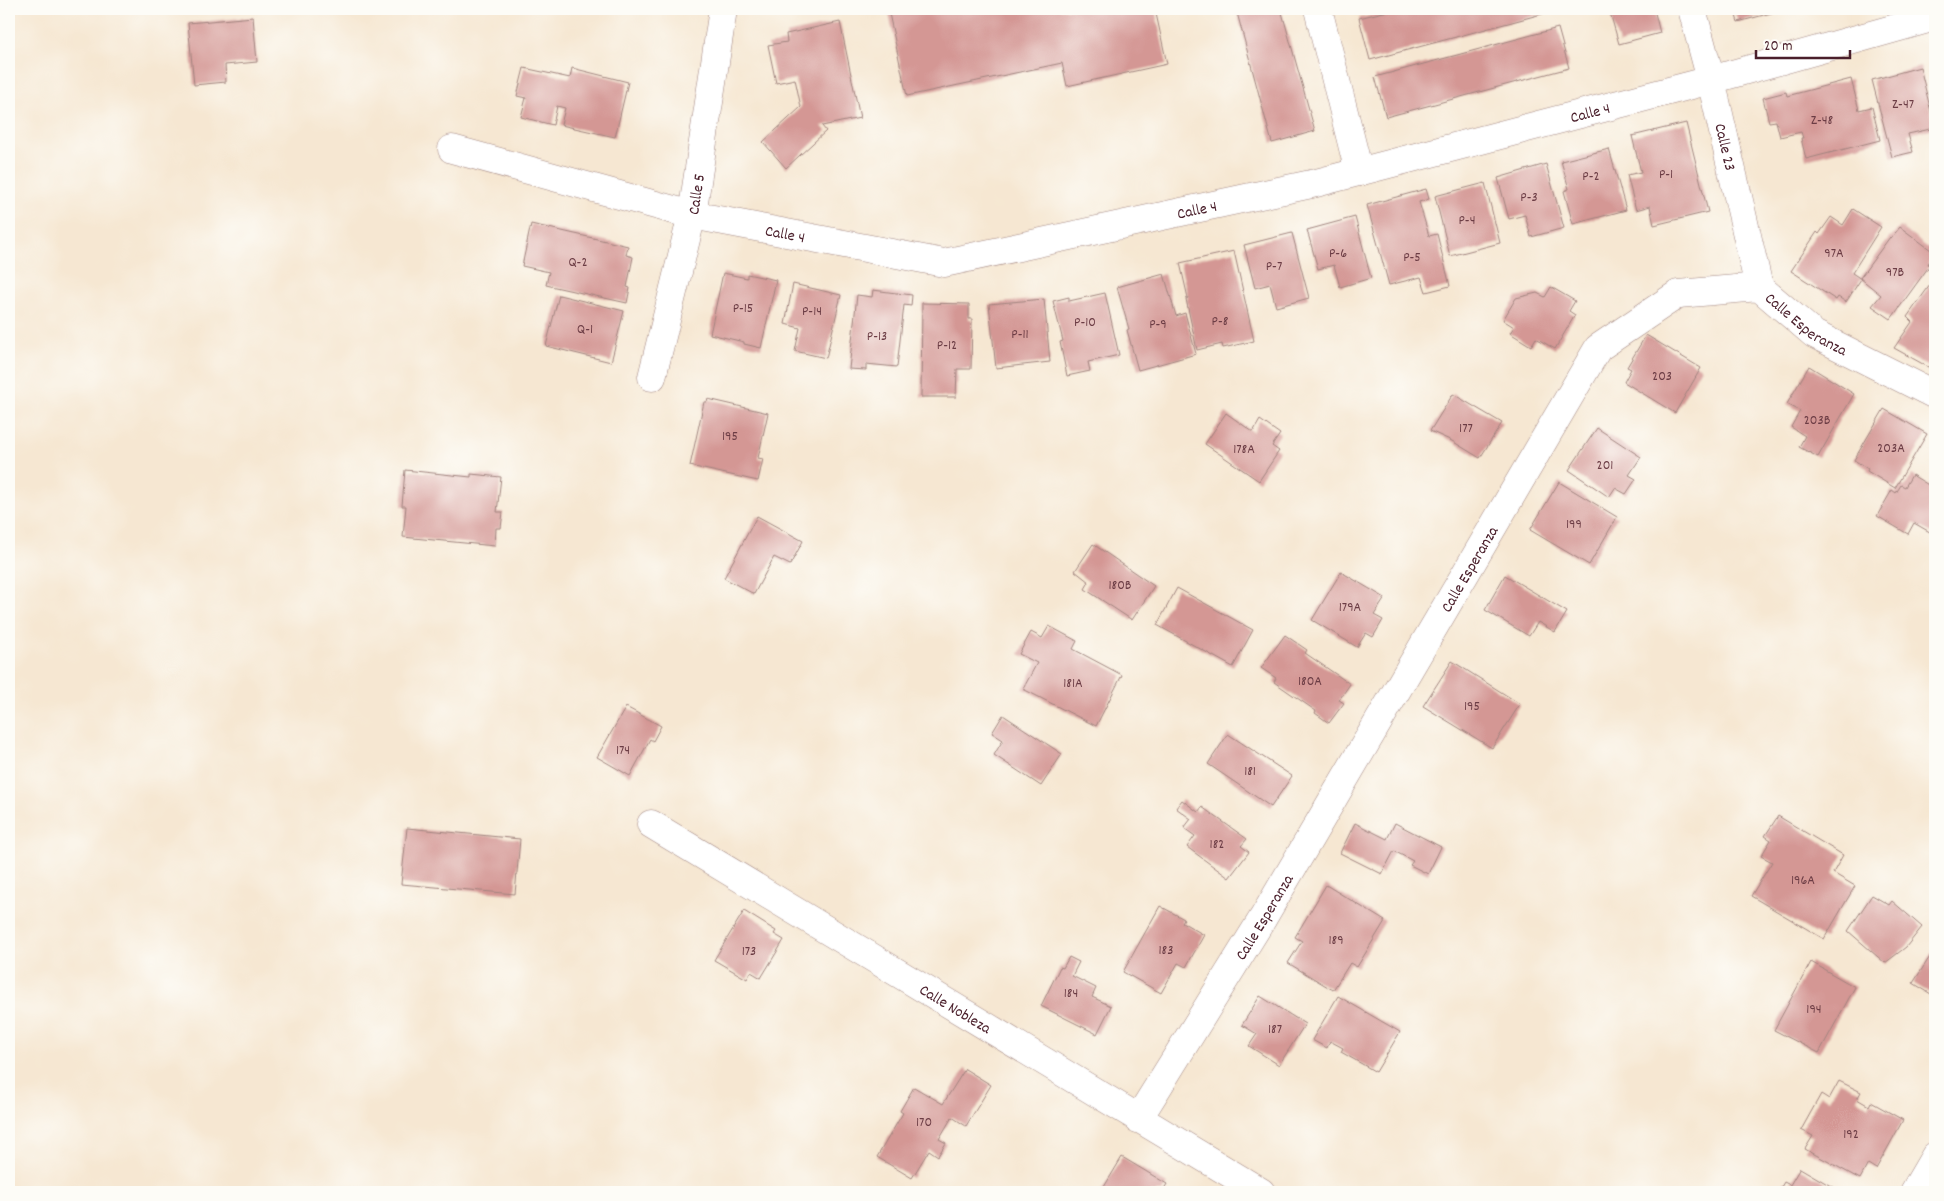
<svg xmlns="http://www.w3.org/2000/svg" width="1944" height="1201" viewBox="0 0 1944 1201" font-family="Dekko,sans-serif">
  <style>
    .building { fill: #d49794 }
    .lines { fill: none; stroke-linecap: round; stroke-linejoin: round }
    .minor-casing { stroke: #a0837e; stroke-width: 29 }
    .minor { stroke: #fff; stroke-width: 28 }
    .labels { text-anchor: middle; stroke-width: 4; stroke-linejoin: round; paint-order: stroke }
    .number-label { font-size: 14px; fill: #6c3d45 }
    .street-label { font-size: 16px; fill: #4a1f2b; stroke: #fdfcf7 }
  </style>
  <rect width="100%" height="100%" fill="#fdfcf7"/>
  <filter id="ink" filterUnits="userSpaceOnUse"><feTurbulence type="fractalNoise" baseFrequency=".02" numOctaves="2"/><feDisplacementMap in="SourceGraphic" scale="10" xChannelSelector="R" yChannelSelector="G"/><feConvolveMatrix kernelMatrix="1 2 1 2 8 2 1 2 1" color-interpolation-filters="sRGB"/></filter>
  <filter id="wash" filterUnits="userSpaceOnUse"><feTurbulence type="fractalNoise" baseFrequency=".0096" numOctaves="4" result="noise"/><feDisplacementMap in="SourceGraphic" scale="20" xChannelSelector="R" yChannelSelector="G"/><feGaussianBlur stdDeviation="1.12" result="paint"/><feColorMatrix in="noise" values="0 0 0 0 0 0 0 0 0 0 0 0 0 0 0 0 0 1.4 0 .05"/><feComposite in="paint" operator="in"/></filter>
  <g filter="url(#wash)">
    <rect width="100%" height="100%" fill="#f6e7d2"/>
    <g id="blocks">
      <path class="building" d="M888,9h267l12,55 -100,22 -5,-23 -155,33z
        M1236,9h45l34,122 -43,12z
        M1396,9h157v2l-183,49 -11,-42z
        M1609,9h45l6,24 -41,11z
        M1734,9h52l-48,13z
        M253,17l4,45 -32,3 1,17 -32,3 -6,-62z
        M840,22l20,96 -38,8 4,5 -40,37 -23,-26 38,-35 -6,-28 -19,4 -8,-38 19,-3 -1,-8z
        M1558,28l11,40 -183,49 -11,-40z
        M1935,62v18l-5,-17z
        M1920,67l15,61 -27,6 5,18 -21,5 -20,-77z
        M524,68l46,10 2,-10 56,14 -13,55 -54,-12 4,-17 -8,-2 -4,19 -32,-8 5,-19 -9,-2z
        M1851,79l8,31 13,-3 8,33 -74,19 -5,-21h2l-2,-6 -21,5 -4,-16 -7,1 -6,-24 23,-6 1,4z
        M1686,123l22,89 -54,13 -4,-19 -14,4 -9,-35 14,-3 -9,-36z
        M1609,149l17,61 -53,14 -9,-33 5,-2 -8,-28z
        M1546,164l18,64 -33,9 -6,-22 -16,4 -11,-41z
        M1485,183l15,60 -50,13 -15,-60z
        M1426,189l3,10 -10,3 10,34 8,-2 13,52 -24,6 -5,-15 -32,8 -22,-80z
        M1853,209l28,18 -29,46 9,6 -15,23 -8,-5 -2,3 -45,-29 26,-39 2,2 12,-17 12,8z
        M1355,217l16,61 -31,9 -6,-22 -16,4 -11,-39z
        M531,224l97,22 -2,9 7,2 -6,30 3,1 -3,15 -81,-18 3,-13 -27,-6z
        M1900,227l35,26 -7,11 2,1 -39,54 -19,-13 9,-11 -21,-17 30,-41 1,1z
        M1292,233l17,65 -33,9 -6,-23 -15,4 -11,-43z
        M1234,251l20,90 -31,7 -1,-4 -25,6 -11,-51 2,-1 -8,-35z
        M723,273l24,5v-4l29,6 -15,68 -17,-4v-2l-34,-8z
        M1164,274l12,42 9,-3 11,41 -58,16 -11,-40 2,-1 -12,-42z
        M1935,280v80l-5,8 -36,-20 18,-26 -5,-5 23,-32 1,2z
        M793,284l48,11 -15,63 -31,-7 5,-23 -15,-4z
        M1551,287l24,14 -6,10 6,4 -20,34 -19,-11 -5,8 -21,-13 4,-6 -11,-7 13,-22 21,-5 8,4z
        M873,290l39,5 -1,11 -7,-1 -7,62 -31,-3v6l-17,-1 8,-74 15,2z
        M1105,293l14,62 -31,7 2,9 -23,5 -7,-34 3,-1 -10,-40 16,-4v4z
        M559,295l65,16 -13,51 -65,-16z
        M1044,299l6,63 -54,6 -7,-64z
        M922,303l47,1v15h3l-1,50h-14l-1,28h-35z
        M1646,335l55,33 -26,45 -51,-31 7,-13 -4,-2z
        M1809,366l45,28 -36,63 -19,-10 6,-11 -14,-9 9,-16 -13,-7z
        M1453,394l49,29 -22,35 -28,-17 -22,-10z
        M708,399l60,14 -10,45 5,1 -5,22 -68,-15 14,-64h3z
        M1884,409l43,25 -32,54 -28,-17 1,-2 -14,-9z
        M1226,413l27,19 7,-12 20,14 -8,12 7,5 -20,30 -54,-37z
        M1597,428l44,29 -12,18 7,4 -10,15 -11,-6 -6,9 -40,-27z
        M405,470l66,7v-3l30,3 -4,35h6l-2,16h-5l-1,18 -92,-9 3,-31h-4z
        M1912,475l23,14v46l-21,-12 -6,11 -31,-18 15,-26 4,3 5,-8 4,2z
        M1559,482l58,35 -28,48 -59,-35z
        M757,516l46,25 -13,24 -16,-8 -20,37 -30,-16z
        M1093,544l61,42 -22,34 -47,-31 4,-7 -14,-11z
        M1341,572l44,26 -11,17 9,5 -10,17 -7,-4 -9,14 -45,-27z
        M1505,575l62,37 -12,20 -17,-10 -9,14 -44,-26z
        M1177,588l76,42 -20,37 -76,-42z
        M1049,626l28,15 -4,8 49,26 -26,51 -73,-37 14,-26 -18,-9 12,-22 11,6z
        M1285,635l22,15 -2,3 45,31 -11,16 5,3 -15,20 -14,-10 1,-2 -42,-29 2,-4 -15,-10z
        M1452,661l68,43 -28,44 -69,-42z
        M626,707l35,19 -8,15 -3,-2 -20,37 -33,-19z
        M1003,715l59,39 -21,32 -47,-31 9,-15 -11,-7z
        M1228,734l64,42 -21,31 -63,-43z
        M1182,800l16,12 4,-5 45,32 -6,7 8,6 -20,26 -42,-31 8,-11 -11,-8 7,-9 -15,-11z
        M1778,816l65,39 -10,18 22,13 -31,53 -73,-43 21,-34 -11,-6 10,-16 -6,-4z
        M1355,823l32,16 8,-16 46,24 -13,27 -18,-9 3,-4 -19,-10 -12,23 -42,-21z
        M407,828l113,11 -5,55 -114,-10z
        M1326,885l59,36 -28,46 -7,-4 -17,27 -45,-27 14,-22 -7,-4z
        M1872,895l17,10 3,-4 30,26 -16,20 -21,16 -37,-32z
        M1160,906l24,13 -2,3 22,13 -18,32 -8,-4 -17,30 -38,-21z
        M744,911l32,20 -2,3 10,6 -23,38 -10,-6 -4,7 -33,-19z
        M1935,949v41l-4,4 -18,-11z
        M1069,957l10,5 -7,14 24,12 -4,9 19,9 -14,28 -56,-28 19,-39 3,1z
        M1811,962l44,25 -36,66 -45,-23z
        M1260,996l45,28 -26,41 -30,-19 8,-12 -15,-9z
        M1338,996l62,36 -24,40 -35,-20 2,-4 -13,-7 -3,7 -15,-8z
        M965,1069l26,16 -25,41 -14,-9 -13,22 7,4 -8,13 -9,-6 -17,28 -35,-21 26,-44 -3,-2 14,-24 29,17z
        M1839,1081l22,11 -4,7 12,7 2,-4 32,18 -27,49 -8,-5 -8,15 -55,-30 8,-13 -12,-6 20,-36 8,5z
        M1122,1157l45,27 -5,8h-61z
        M1800,1168l41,24h-63l6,-10 6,3z"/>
    </g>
  </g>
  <g filter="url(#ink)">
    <use href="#blocks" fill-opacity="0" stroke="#a0837e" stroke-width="1"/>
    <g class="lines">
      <g class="minor-casing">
        <g id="minor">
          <path d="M1318,9l41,163"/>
          <path id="s1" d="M1692,9l19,71 48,207"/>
          <path id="s2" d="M452,149l240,66 252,48 372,-80 395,-103 224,-63"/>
          <path id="s3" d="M652,377l40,-162 31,-206"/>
          <path id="s4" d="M651,824l610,368"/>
          <path id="s5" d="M1138,1119l125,-201 335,-570 80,-54 81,-7 55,47 121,61"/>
          <path d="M1914,1192l21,-36"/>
        </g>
      </g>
      <use href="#minor" class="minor"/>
    </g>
  </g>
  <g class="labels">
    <g class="number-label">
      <text x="1903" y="108">Z-47</text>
      <text x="1822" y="124">Z-48</text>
      <text x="1666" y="178">P-1</text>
      <text x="1591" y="180">P-2</text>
      <text x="1529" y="201">P-3</text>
      <text x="1467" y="224">P-4</text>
      <text x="1338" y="257">P-6</text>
      <text x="1834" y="257">97A</text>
      <text x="1412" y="261">P-5</text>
      <text x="578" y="266">Q-2</text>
      <text x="1274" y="270">P-7</text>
      <text x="1895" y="276">97B</text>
      <text x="743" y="312">P-15</text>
      <text x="812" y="315">P-14</text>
      <text x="1220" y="325">P-8</text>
      <text x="1085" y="326">P-10</text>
      <text x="1158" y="328">P-9</text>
      <text x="585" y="333">Q-1</text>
      <text x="1020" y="338">P-11</text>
      <text x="877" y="340">P-13</text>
      <text x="947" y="349">P-12</text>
      <text x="1662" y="380">203</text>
      <text x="1817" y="424">203B</text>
      <text x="1466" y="432">177</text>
      <text x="730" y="440">195</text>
      <text x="1891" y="452">203A</text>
      <text x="1244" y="453">178A</text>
      <text x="1605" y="469">201</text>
      <text x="1574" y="528">199</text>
      <text x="1120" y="589">180B</text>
      <text x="1350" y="611">179A</text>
      <text x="1310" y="685">180A</text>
      <text x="1073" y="687">181A</text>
      <text x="1472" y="710">195</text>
      <text x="623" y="754">174</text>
      <text x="1250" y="775">181</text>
      <text x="1217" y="848">182</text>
      <text x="1803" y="884">196A</text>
      <text x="1336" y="944">189</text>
      <text x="1166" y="954">183</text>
      <text x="749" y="955">173</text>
      <text x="1071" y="997">184</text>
      <text x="1814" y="1013">194</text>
      <text x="1275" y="1033">187</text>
      <text x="924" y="1126">170</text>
      <text x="1851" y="1138">192</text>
    </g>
    <g class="street-label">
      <text dy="6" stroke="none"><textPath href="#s2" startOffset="1169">Calle 4</textPath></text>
      <text dy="6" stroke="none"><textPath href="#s1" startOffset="142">Calle 23</textPath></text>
      <text dy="6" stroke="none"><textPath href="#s3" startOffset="188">Calle 5</textPath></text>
      <text dy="6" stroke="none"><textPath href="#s2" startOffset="764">Calle 4</textPath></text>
      <text dy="6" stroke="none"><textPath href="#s2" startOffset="344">Calle 4</textPath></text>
      <text dy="6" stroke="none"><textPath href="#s5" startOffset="1136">Calle Esperanza</textPath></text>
      <text dy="6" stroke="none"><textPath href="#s5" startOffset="642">Calle Esperanza</textPath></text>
      <text dy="6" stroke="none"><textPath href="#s5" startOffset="238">Calle Esperanza</textPath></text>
      <text dy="6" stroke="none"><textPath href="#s4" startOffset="356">Calle Nobleza</textPath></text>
    </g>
  </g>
  <rect width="1944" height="1201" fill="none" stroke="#fdfcf7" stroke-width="30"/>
  <path d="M1756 50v8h94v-8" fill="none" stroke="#4a1f2b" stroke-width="2.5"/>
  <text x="1764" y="50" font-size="15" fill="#4a1f2b" stroke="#fdfcf7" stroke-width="4" paint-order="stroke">20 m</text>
</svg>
